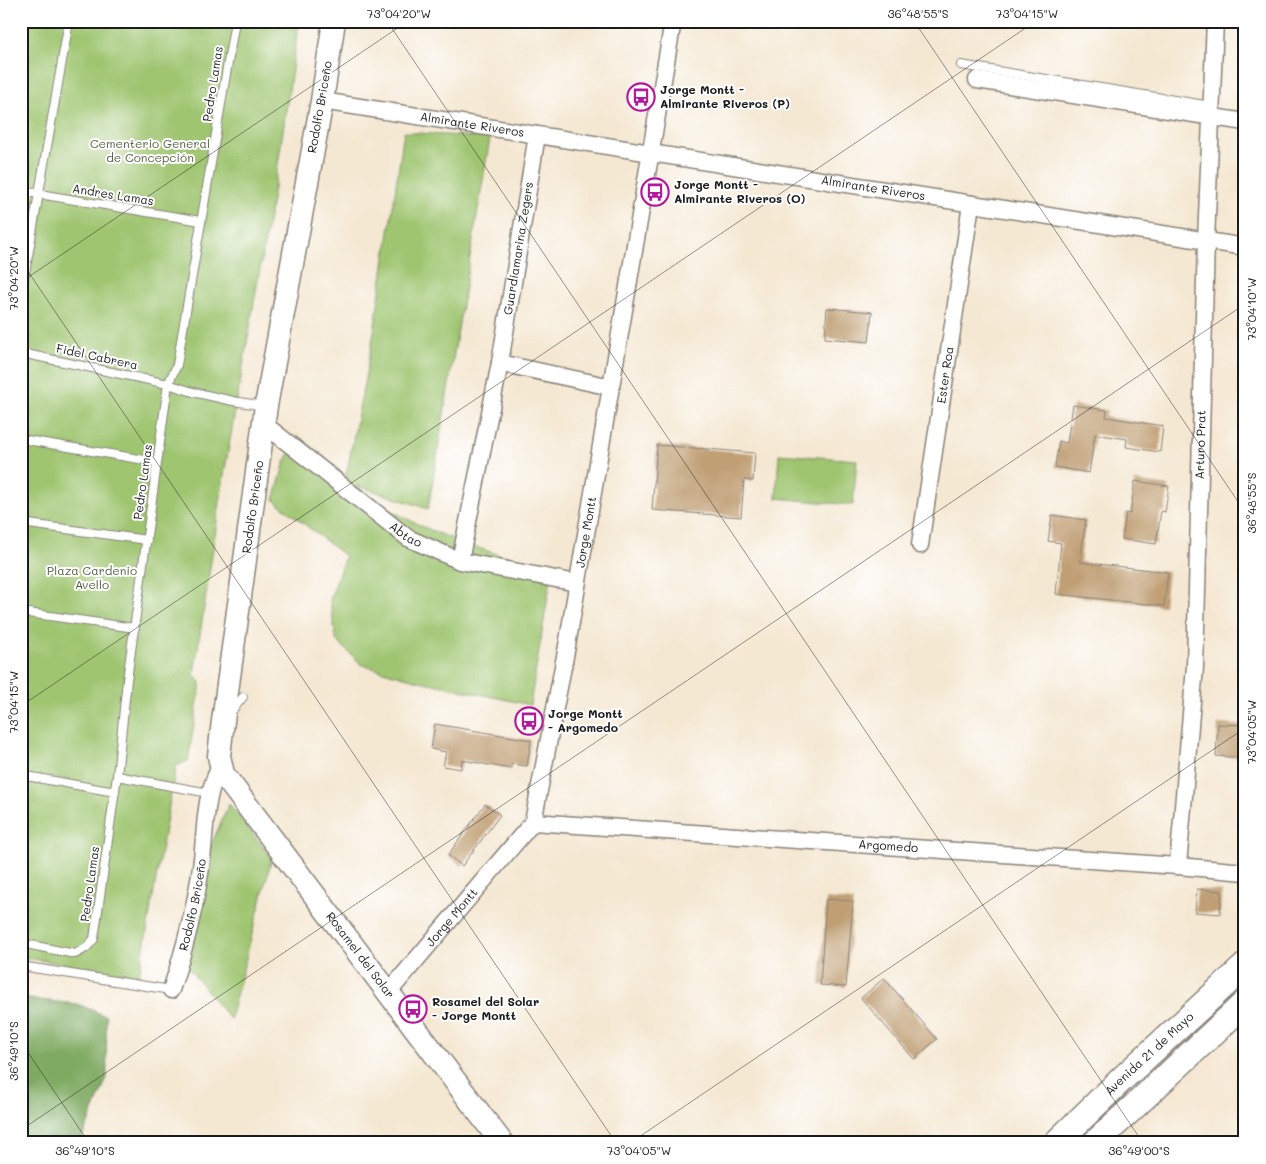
<svg xmlns="http://www.w3.org/2000/svg" width="1266" height="1164" viewBox="0 0 1266 1164" font-family="Mali,sans-serif">
  <style>
    .green { fill: #9fc570; stroke: #5e7046 }
    .forest { fill: #7faa62; stroke: #4e633f }
    .building { fill: #c09f75 }
    .lines { fill: none; stroke-linecap: round; stroke-linejoin: round }
    .lane-casing { stroke: #888278; stroke-width: 10 }
    .street-casing { stroke: #888278; stroke-width: 19 }
    .secondary-casing { stroke: #888278; stroke-width: 25 }
    .primary-casing { stroke: #888278; stroke-width: 28 }
    .lane { stroke: #fff; stroke-width: 8 }
    .street { stroke: #fff; stroke-width: 16 }
    .secondary { stroke: #fff; stroke-width: 22 }
    .primary { stroke: #fff; stroke-width: 25 }
    .ticks { fill: none; stroke: #1c1c1c; stroke-width: 1; stroke-opacity: 0.45 }
    .labels { text-anchor: middle; stroke-width: 4; stroke-linejoin: round; paint-order: stroke }
    .street-label { font-size: 12px; fill: #1c1c1c; stroke: #fff }
    .poi-label { font-size: 12px; font-weight: bold; fill: #1c1c1c; stroke: #fff; text-anchor: start }
    .park-label { font-size: 12px; fill: #50603e; stroke: #fff }
    .neatline { fill: none; stroke: #1c1c1c; stroke-width: 2 }
    .ticks-label { font-size: 12px; text-anchor: middle; fill: #1c1c1c }
  </style>
  <rect width="100%" height="100%" fill="#fff"/>
  <filter id="ink" filterUnits="userSpaceOnUse"><feTurbulence type="fractalNoise" baseFrequency=".02" numOctaves="2"/><feDisplacementMap in="SourceGraphic" scale="10" xChannelSelector="R" yChannelSelector="G"/><feConvolveMatrix kernelMatrix="1 2 1 2 8 2 1 2 1" color-interpolation-filters="sRGB"/></filter>
  <filter id="wash" filterUnits="userSpaceOnUse"><feTurbulence type="fractalNoise" baseFrequency=".0096" numOctaves="4" result="noise"/><feDisplacementMap in="SourceGraphic" scale="20" xChannelSelector="R" yChannelSelector="G"/><feGaussianBlur stdDeviation="1.12" result="paint"/><feColorMatrix in="noise" values="0 0 0 0 0 0 0 0 0 0 0 0 0 0 0 0 0 1.4 0 .05"/><feComposite in="paint" operator="in"/></filter>
  <g filter="url(#wash)">
    <rect width="100%" height="100%" fill="#f5e8d3"/>
    <path class="green" d="M21,21h278l-21,144 -53,304 -31,205 7,8 -13,79 -12,5 -37,210 -118,-19z
      M404,132l86,6 -62,371 -72,-24c54,47 129,64 196,87l-22,133 -115,-25 -53,-15 -26,-25 -6,-40 15,-44 -71,-56 10,-35 14,-29 48,40 28,-144z
      M779,454l78,6 -4,45 -77,-7z
      M229,804l43,54 -42,161 -49,-60 20,-91z"/>
    <path class="forest" d="M21,998l56,6 29,12 1,62 -27,65h-59z"/>
    <g id="blocks">
      <path class="building" d="M827,308l45,4 -3,30 -44,-4z
        M1073,405l34,5 -1,7 57,9 -3,26 -34,-5 1,-8 -32,-5 -6,39 -34,-6 4,-26 8,2z
        M657,445l98,8 -2,28 -9,-1 -3,37 -89,-7z
        M1135,481l34,5 -4,26 -4,-1 -5,33 -34,-5 4,-26 4,1z
        M1052,515l34,5 -6,42 88,10 -4,34 -108,-12 5,-51 -13,-2z
        M435,724l96,16 -4,26 -16,-2v5l-49,-9 -1,9 -18,-3 3,-14 -15,-3z
        M1218,724l27,1v33l-29,-2z
        M485,804l15,11 -38,51 -14,-11z
        M1197,889l25,2 -2,23 -25,-2z
        M826,899l27,2 -7,86 -26,-2z
        M884,978l53,61 -23,20 -53,-61z"/>
    </g>
  </g>
  <g filter="url(#ink)">
    <use href="#blocks" fill-opacity="0" stroke="#888278" stroke-width="1"/>
    <g class="lines">
      <g class="lane-casing">
        <path id="lane" d="M961,65l250,41
          M21,191l180,30
          M21,296l48,-275
          M21,353l147,31 25,8 40,9 32,5
          M21,439l136,23
          M21,523l126,17
          M21,612l114,16
          M231,712l12,-15
          M21,775l94,17
          M117,776l92,17
          M21,943l54,11 11,-6 8,-9 23,-163 10,-96 41,-296 9,-19 58,-344
          M21,966l150,24"/>
      </g>
      <g class="street-casing">
        <g id="street">
          <path d="M977,80l268,42"/>
          <path id="s1" d="M322,101l923,146"/>
          <path d="M500,363l111,24"/>
          <path id="s2" d="M264,424l144,114 52,23 117,22"/>
          <path id="s3" d="M920,545l51,-341"/>
          <path id="s4" d="M460,561l40,-198 37,-228"/>
          <path id="s5" d="M533,822l645,44 67,6"/>
          <path id="s6" d="M1178,866l17,-199 11,-426 9,-220"/>
          <path id="s7" d="M171,990c13,-39 24,-81 30,-123 5,-34 2,-69 19,-100"/>
          <path id="s8" d="M388,993l145,-171 34,-176 106,-625"/>
        </g>
      </g>
      <g class="secondary-casing">
        <g id="secondary">
          <path id="s9" d="M334,21l-12,80 -56,305 -43,315 -4,35 4,18 279,369"/>
        </g>
      </g>
      <g class="primary-casing">
        <g id="primary">
          <path id="s10" d="M1056,1143l67,-65 122,-112"/>
          <path d="M1095,1143l150,-140"/>
        </g>
      </g>
      <use href="#lane" class="lane"/>
      <use href="#street" class="street"/>
      <use href="#secondary" class="secondary"/>
      <use href="#primary" class="primary"/>
    </g>
  </g>
  <path class="ticks" d="M387,21l756,1122M914,21l331,491M21,261l595,882M21,282l387,-261M21,706l1015,-685M21,1042l68,101M21,1130l1224,-826M630,1143l615,-415"/>
  <defs>
    <g id="bus-ring" transform="scale(1.4375)"><circle r="9.5" fill="#fff" stroke="#b5179e" stroke-width="1.5"/><path d="M-5-6H5V4H4V6H2V4H-2V6H-4V4H-5ZM-3.5-4V0h7V-4ZM-3.5 1.2v1.5H-2V1.2ZM2 1.2v1.5H3.5V1.2Z" fill="#b5179e"/></g>
  </defs>
  <g fill-rule="evenodd">
    <use href="#bus-ring" x="641" y="97"/>
    <use href="#bus-ring" x="655" y="192"/>
    <use href="#bus-ring" x="529" y="721"/>
    <use href="#bus-ring" x="413" y="1009"/>
  </g>
  <g class="labels">
    <g class="street-label">
      <text transform="translate(213 84) rotate(-81)" y="4">Pedro Lamas</text>
      <text transform="translate(320 107) rotate(-80)" y="4">Rodolfo Briceño</text>
      <text dy="4" stroke="none"><textPath href="#s1" startOffset="152">Almirante Riveros</textPath></text>
      <text dy="4" stroke="none"><textPath href="#s1" startOffset="558">Almirante Riveros</textPath></text>
      <text transform="translate(113 195) rotate(9)" y="4">Andres Lamas</text>
      <text dy="4" stroke="none"><textPath href="#s4" startOffset="318">Guardiamarina Zegers</textPath></text>
      <text transform="translate(97 357) rotate(12)" y="4">Fidel Cabrera</text>
      <text dy="4" stroke="none"><textPath href="#s3" startOffset="172">Ester Roa</textPath></text>
      <text dy="4" stroke="none"><textPath href="#s6" startOffset="422">Arturo Prat</textPath></text>
      <text transform="translate(143 482) rotate(-82)" y="4">Pedro Lamas</text>
      <text transform="translate(253 507) rotate(-82)" y="4">Rodolfo Briceño</text>
      <text dy="4" stroke="none"><textPath href="#s8" startOffset="519">Jorge Montt</textPath></text>
      <text dy="4" stroke="none"><textPath href="#s2" startOffset="180">Abtao</textPath></text>
      <text dy="4" stroke="none"><textPath href="#s5" startOffset="356">Argomedo</textPath></text>
      <text transform="translate(90 884) rotate(-82)" y="4">Pedro Lamas</text>
      <text dy="4" stroke="none"><textPath href="#s7" startOffset="88">Rodolfo Briceño</textPath></text>
      <text dy="4" stroke="none"><textPath href="#s8" startOffset="99">Jorge Montt</textPath></text>
      <text dy="4" stroke="none"><textPath href="#s9" startOffset="990">Rosamel del Solar</textPath></text>
      <text dy="4" stroke="none"><textPath href="#s10" startOffset="129">Avenida 21 de Mayo</textPath></text>
    </g>
    <g class="poi-label">
      <text x="660" y="94">Jorge Montt -<tspan x="660" dy="14">Almirante Riveros (P)</tspan></text>
      <text x="674" y="189">Jorge Montt -<tspan x="674" dy="14">Almirante Riveros (O)</tspan></text>
      <text x="548" y="718">Jorge Montt<tspan x="548" dy="14">- Argomedo</tspan></text>
      <text x="432" y="1006">Rosamel del Solar<tspan x="432" dy="14">- Jorge Montt</tspan></text>
    </g>
    <g class="park-label">
      <text x="150" y="148">Cementerio General<tspan x="150" dy="14">de Concepción</tspan></text>
      <text x="92" y="575">Plaza Cardenio<tspan x="92" dy="14">Avello</tspan></text>
    </g>
  </g>
  <rect width="1266" height="1164" fill="none" stroke="#fff" stroke-width="55"/>
  <rect x="28" y="28" width="1210" height="1108" class="neatline"/>
  <g class="ticks-label">
    <text x="399" y="18">73°04'20"W</text>
    <text x="918" y="18">36°48'55"S</text>
    <text x="1027" y="18">73°04'15"W</text>
    <text transform="translate(14 278) rotate(-90)" y="4">73°04'20"W</text>
    <text transform="translate(1252 309) rotate(-90)" y="4">73°04'10"W</text>
    <text transform="translate(1252 503) rotate(-90)" y="4">36°48'55"S</text>
    <text transform="translate(14 702) rotate(-90)" y="4">73°04'15"W</text>
    <text transform="translate(1252 732) rotate(-90)" y="4">73°04'05"W</text>
    <text transform="translate(14 1051) rotate(-90)" y="4">36°49'10"S</text>
    <text x="85" y="1155">36°49'10"S</text>
    <text x="639" y="1155">73°04'05"W</text>
    <text x="1139" y="1155">36°49'00"S</text>
  </g>
</svg>
